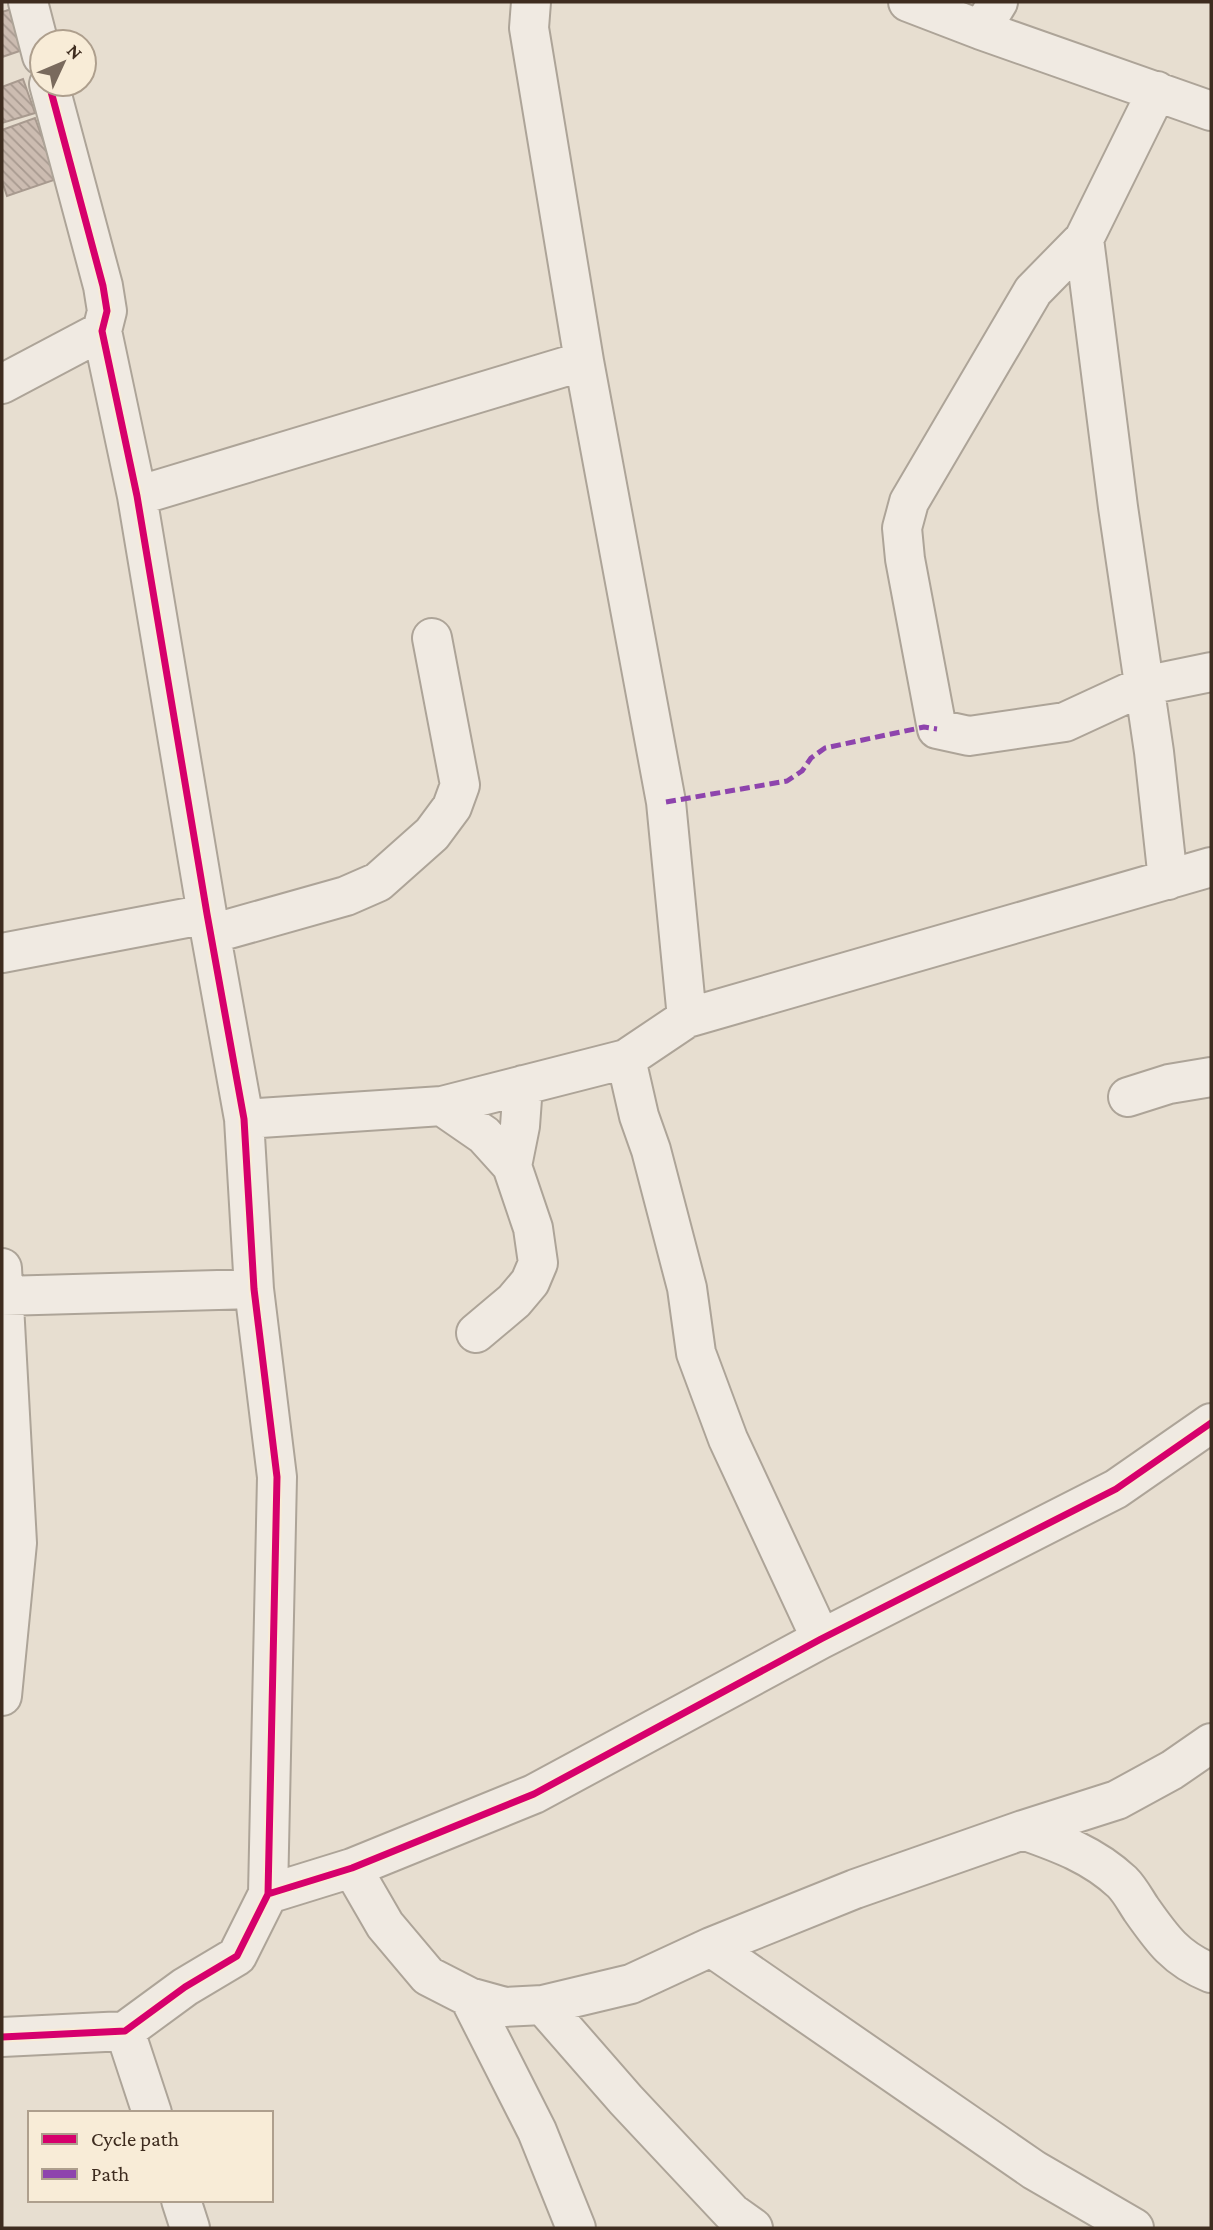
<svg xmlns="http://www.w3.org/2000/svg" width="1213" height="2230" viewBox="0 0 1213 2230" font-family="'Crimson Pro',serif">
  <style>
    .building { fill: url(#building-back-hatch); stroke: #a89a8f; stroke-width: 2 }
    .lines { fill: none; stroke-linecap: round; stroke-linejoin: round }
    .minor-casing { stroke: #ada498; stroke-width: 42 }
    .minor { stroke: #f0eae2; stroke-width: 38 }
    .quiet { stroke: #8e44ad; stroke-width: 5; stroke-dasharray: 10 5; stroke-linecap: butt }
    .cycleway-casing { stroke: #f8ecd7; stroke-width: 11 }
    .cycleway { stroke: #d6006c; stroke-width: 7 }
  </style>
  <defs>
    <pattern id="building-back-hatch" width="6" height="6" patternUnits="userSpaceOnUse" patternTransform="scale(1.75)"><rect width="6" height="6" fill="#ccbcb1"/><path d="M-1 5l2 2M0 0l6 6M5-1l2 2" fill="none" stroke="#a7998f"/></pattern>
  </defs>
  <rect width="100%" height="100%" fill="#e7ded0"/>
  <path class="building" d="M18,7l13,40 -29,10v-45z
    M23,79l12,34 -33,10v-36z
    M35,118l22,61 -50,17 -5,-15v-51z"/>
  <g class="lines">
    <g class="minor-casing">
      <path id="minor" d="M28,2l14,54
        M531,2l-2,26 55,333 82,441 21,216
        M908,2l73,28 230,81
        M981,30l17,-28
        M49,84l54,202 4,25 -5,20 35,165 70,418 37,205 10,170 23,188 -9,417
        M1157,91l-73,148 34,268 36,245 14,128
        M1084,239l-51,52 -124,211 -7,26 3,31 32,170 32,7 96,-14 78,-36 68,-14
        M2,384l100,-53
        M137,496l447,-135
        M211,934l135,-38 32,-14 54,-48 20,-27 8,-22 -28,-147
        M2,953l205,-39
        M626,1059l13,57 12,34 36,138 9,65 32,86 93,200
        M1128,1097l41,-13 42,-7
        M442,1106l42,29 28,31 21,62 5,35 -8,19 -16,19 -38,32
        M244,1119l198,-13 184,-47 61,-41 524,-151
        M512,1166l8,-40 3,-41
        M2,1268l15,275 -15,153
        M2,1296l252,-7
        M1211,1743l-39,27 -55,30 -94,30c37,13 70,25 99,52 8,8 13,18 19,27 21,30 35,50 70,64
        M352,1868l33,57 43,51 41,21 36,10 38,-2 88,-21 80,-37 323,223 100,58
        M711,1947l144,-58 168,-59
        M469,1997l68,134 39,97
        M543,2005l83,95 106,113 21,15
        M125,2031l27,82
        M2,2037l123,-6 60,-44 52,-31 31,-62 84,-26 182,-74 287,-155 295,-150 95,-66
        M181,2200l9,28"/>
    </g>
    <use href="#minor" class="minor"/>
    <path class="quiet" d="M666,802l121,-21 15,-10 9,-13 14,-10 99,-21 13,2"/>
    <g class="cycleway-casing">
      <path id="cycleway" d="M49,84l54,202 4,25 -5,20 35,165 70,418 37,205 10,170 23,188 -9,417
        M2,2037l123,-6 60,-44 52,-31 31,-62 84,-26 182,-74 287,-155 295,-150 95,-66"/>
    </g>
    <use href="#cycleway" class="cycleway"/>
  </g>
  <rect width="1213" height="2230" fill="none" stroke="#3e2c1f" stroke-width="7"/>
  <rect x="28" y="2111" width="245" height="91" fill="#f8ecd7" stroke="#ae9f8d" stroke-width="2"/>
  <rect x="42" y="2134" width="35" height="10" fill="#d6006c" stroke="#ae9f8d" stroke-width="2"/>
  <text x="91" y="2146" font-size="21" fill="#3e2c1f">Cycle path</text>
  <rect x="42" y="2169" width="35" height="10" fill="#8e44ad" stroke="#ae9f8d" stroke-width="2"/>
  <text x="91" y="2181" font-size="21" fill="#3e2c1f">Path</text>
  <g transform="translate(63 63) rotate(46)"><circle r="33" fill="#f8ecd7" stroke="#ae9f8d" stroke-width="2"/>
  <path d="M0-5L12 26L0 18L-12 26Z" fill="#796a5d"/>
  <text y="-10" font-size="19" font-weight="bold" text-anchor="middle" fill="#3e2c1f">N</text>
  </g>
</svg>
